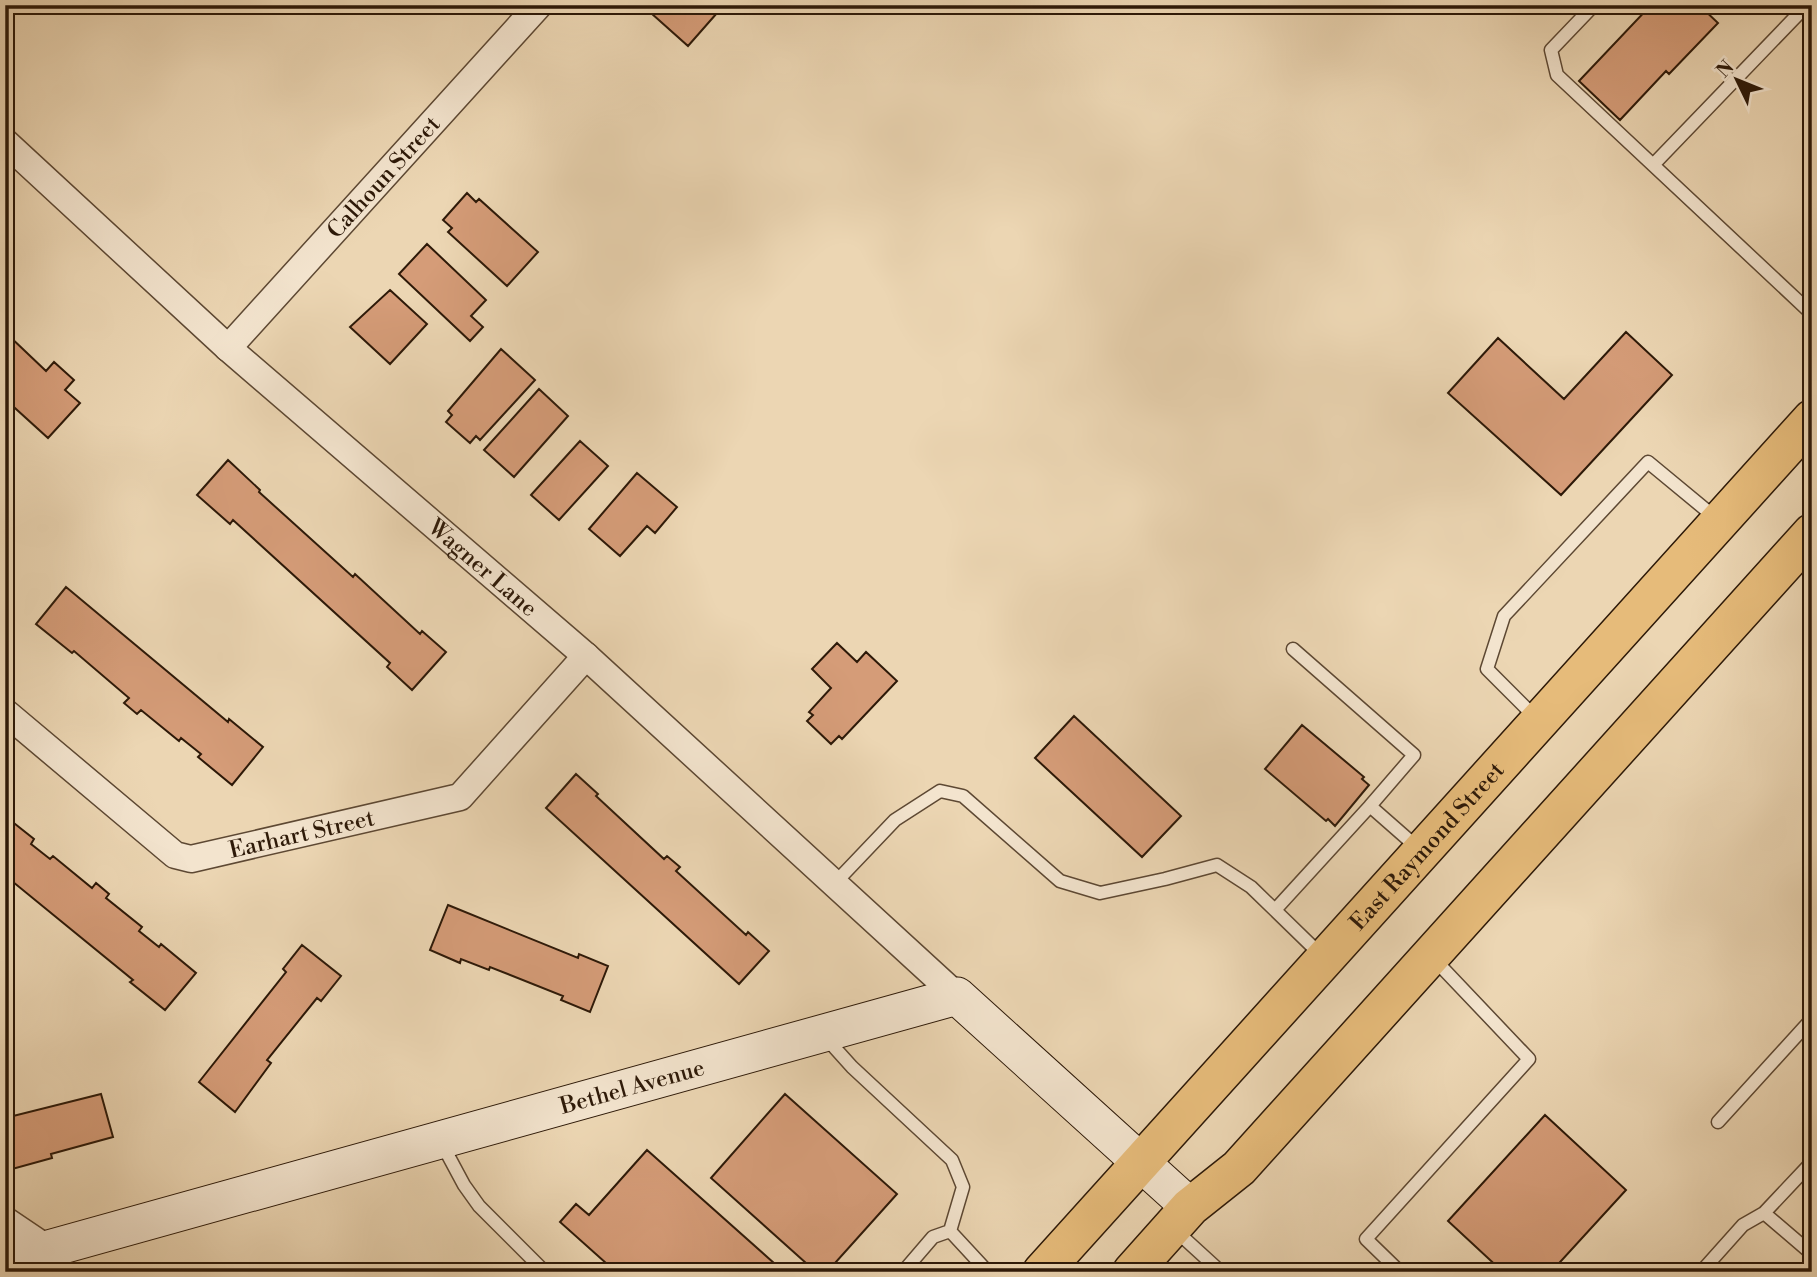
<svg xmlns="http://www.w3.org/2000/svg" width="1817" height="1277" viewBox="0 0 1817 1277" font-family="'Libre Bodoni',serif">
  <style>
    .building { fill: #d59c78; stroke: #2d1908; stroke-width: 2 }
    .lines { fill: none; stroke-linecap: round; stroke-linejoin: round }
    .lane-casing { stroke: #5d4833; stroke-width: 15 }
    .street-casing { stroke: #5d4833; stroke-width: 29 }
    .secondary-casing { stroke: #2d1908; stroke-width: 39 }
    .primary-casing { stroke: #2d1908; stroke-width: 41 }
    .lane { stroke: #f3e4ce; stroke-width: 12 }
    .street { stroke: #f3e4ce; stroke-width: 26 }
    .secondary { stroke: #f3e4ce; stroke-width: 37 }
    .primary { stroke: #e6bb7a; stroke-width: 38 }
    .labels { text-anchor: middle; stroke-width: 7; stroke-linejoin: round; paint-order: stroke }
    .street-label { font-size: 23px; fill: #2d1908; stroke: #f3e4ce }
  </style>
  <rect width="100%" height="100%" fill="#ecd6b3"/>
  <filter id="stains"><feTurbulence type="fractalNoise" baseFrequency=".00286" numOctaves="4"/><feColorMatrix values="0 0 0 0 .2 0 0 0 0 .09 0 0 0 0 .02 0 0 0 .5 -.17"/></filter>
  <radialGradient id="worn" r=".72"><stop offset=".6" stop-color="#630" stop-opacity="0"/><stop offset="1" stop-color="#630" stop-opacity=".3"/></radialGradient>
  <path class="building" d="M642,5h66l9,8 -29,33z
    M1651,5h48l19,18 -49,51 -3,-3 -46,49 -41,-39z
    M467,193l9,9 3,-3 59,53 -31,34 -59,-54 4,-4 -9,-8z
    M427,244l59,56 -15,16 12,11 -13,14 -71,-67z
    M390,290l37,34 -37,40 -40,-37z
    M1626,332l46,43 -111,120 -113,-102 50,-55 66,61z
    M6,333l40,38 8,-9 20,18 -9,10 15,13 -32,35 -43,-39z
    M501,349l34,31 -55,60 -4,-4 -6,7 -24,-21 6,-7 -4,-4z
    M539,389l29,27 -54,61 -30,-27z
    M580,441l28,25 -49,54 -28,-25z
    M228,460l32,30 -1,2 94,85 2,-3 65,60 2,-3 24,21 -34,38 -25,-23 3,-4 -157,-143 -3,4 -33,-29z
    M637,473l40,34 -22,26 -8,-7 -27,30 -31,-27z
    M66,587l162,135 1,-3 34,28 -31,38 -34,-28 3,-3 -20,-16 -2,3 -38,-31 -4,4 -13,-11 5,-5 -55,-47 -2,2 -36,-29z
    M837,643l20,19 9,-10 31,29 -55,58 -3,-3 -8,8 -24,-23 6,-6 -4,-3 22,-24 -19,-19z
    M1074,716l107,100 -39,41 -107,-99z
    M1302,725l62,52 -2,2 7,6 -34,41 -7,-7 -2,2 -61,-52z
    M576,774l22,20 -2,2 68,63 3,-3 13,11 -4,4 70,64 2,-3 21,19 -30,33 -193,-176z
    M5,816l29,23 -3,5 19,15 3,-3 39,32 4,-5 13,11 -3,4 36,29 -3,4 20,16 2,-3 35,29 -31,37 -35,-28 3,-2 -126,-103 -2,2z
    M448,905l130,53 1,-4 29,12 -18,46 -29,-12 2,-4 -73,-29 -1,3 -28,-11 -1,4 -30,-13z
    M302,945l39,31 -20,25 -4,-3 -50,62 4,3 -36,49 -36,-30 87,-110 -3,-3z
    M101,1094l12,43 -62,17 1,4 -47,13v-53z
    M785,1094l112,100 -70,78h-11l-105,-94z
    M1545,1115l81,75 -75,82h-48l-55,-51z
    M647,1150l137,122h-168l-56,-50 16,-18 13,11z"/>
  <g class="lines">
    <g class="lane-casing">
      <path id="lane" d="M1594,5l-43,45 6,25 255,239
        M1653,165l154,-160
        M1293,649l121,106 -44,51 49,43
        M1536,718l-49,-49 17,-53 144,-154 69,57
        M835,883l60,-63 45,-29 23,5 97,85 40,12 65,-14 52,-14 34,22 71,69
        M1275,910l95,-104
        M825,1037l27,30 100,93 11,27 -13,44 38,41
        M1718,1122l91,-100 3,2
        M442,1144l22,41 15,21 66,66
        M1764,1213l48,-51
        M1175,1230l46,42
        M903,1272l30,-35 17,-6
        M1400,1272l-34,-33 163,-180 -96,-101
        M1701,1272l42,-47 21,-12 48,41"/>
    </g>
    <g class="street-casing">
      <g id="street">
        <path id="s1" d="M5,142l223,206 358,308 371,340"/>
        <path id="s2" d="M228,348l311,-343"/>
        <path id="s3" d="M5,712l170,143 16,4 269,-62 126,-141"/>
        <path d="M5,1220l43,29"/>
      </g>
    </g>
    <g class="secondary-casing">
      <g id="secondary">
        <path id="s4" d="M5,1261l952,-265 233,211"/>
      </g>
    </g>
    <g class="primary-casing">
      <g id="primary">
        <path id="s5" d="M1042,1272l770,-853"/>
        <path d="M1132,1272l58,-65 49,-39 573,-635"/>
      </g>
    </g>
    <use href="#lane" class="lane"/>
    <use href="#street" class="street"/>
    <use href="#secondary" class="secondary"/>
    <use href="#primary" class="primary"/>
  </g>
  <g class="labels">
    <g class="street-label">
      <text dy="8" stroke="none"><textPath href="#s2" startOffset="231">Calhoun Street</textPath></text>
      <text dy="8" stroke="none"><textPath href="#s1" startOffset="640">Wagner Lane</textPath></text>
      <text dy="8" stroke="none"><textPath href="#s3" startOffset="352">Earhart Street</textPath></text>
      <text dy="8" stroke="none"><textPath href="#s5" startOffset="574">East Raymond Street</textPath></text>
      <text dy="8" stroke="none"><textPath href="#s4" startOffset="651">Bethel Avenue</textPath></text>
    </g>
  </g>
  <rect width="1817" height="1277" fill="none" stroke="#ecd6b3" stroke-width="28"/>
  <rect x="7" y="7" width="1803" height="1263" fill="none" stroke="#2d1908" stroke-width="3.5"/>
  <rect x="14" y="14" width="1789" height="1249" fill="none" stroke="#2d1908" stroke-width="2"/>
  <g transform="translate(1737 80) rotate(313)" stroke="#f3e4ce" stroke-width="5" paint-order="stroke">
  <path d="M0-5L12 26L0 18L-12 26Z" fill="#2d1908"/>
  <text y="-10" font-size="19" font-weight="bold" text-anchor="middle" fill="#2d1908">N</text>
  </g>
  <rect width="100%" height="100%" filter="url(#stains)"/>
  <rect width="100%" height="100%" fill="url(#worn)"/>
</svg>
